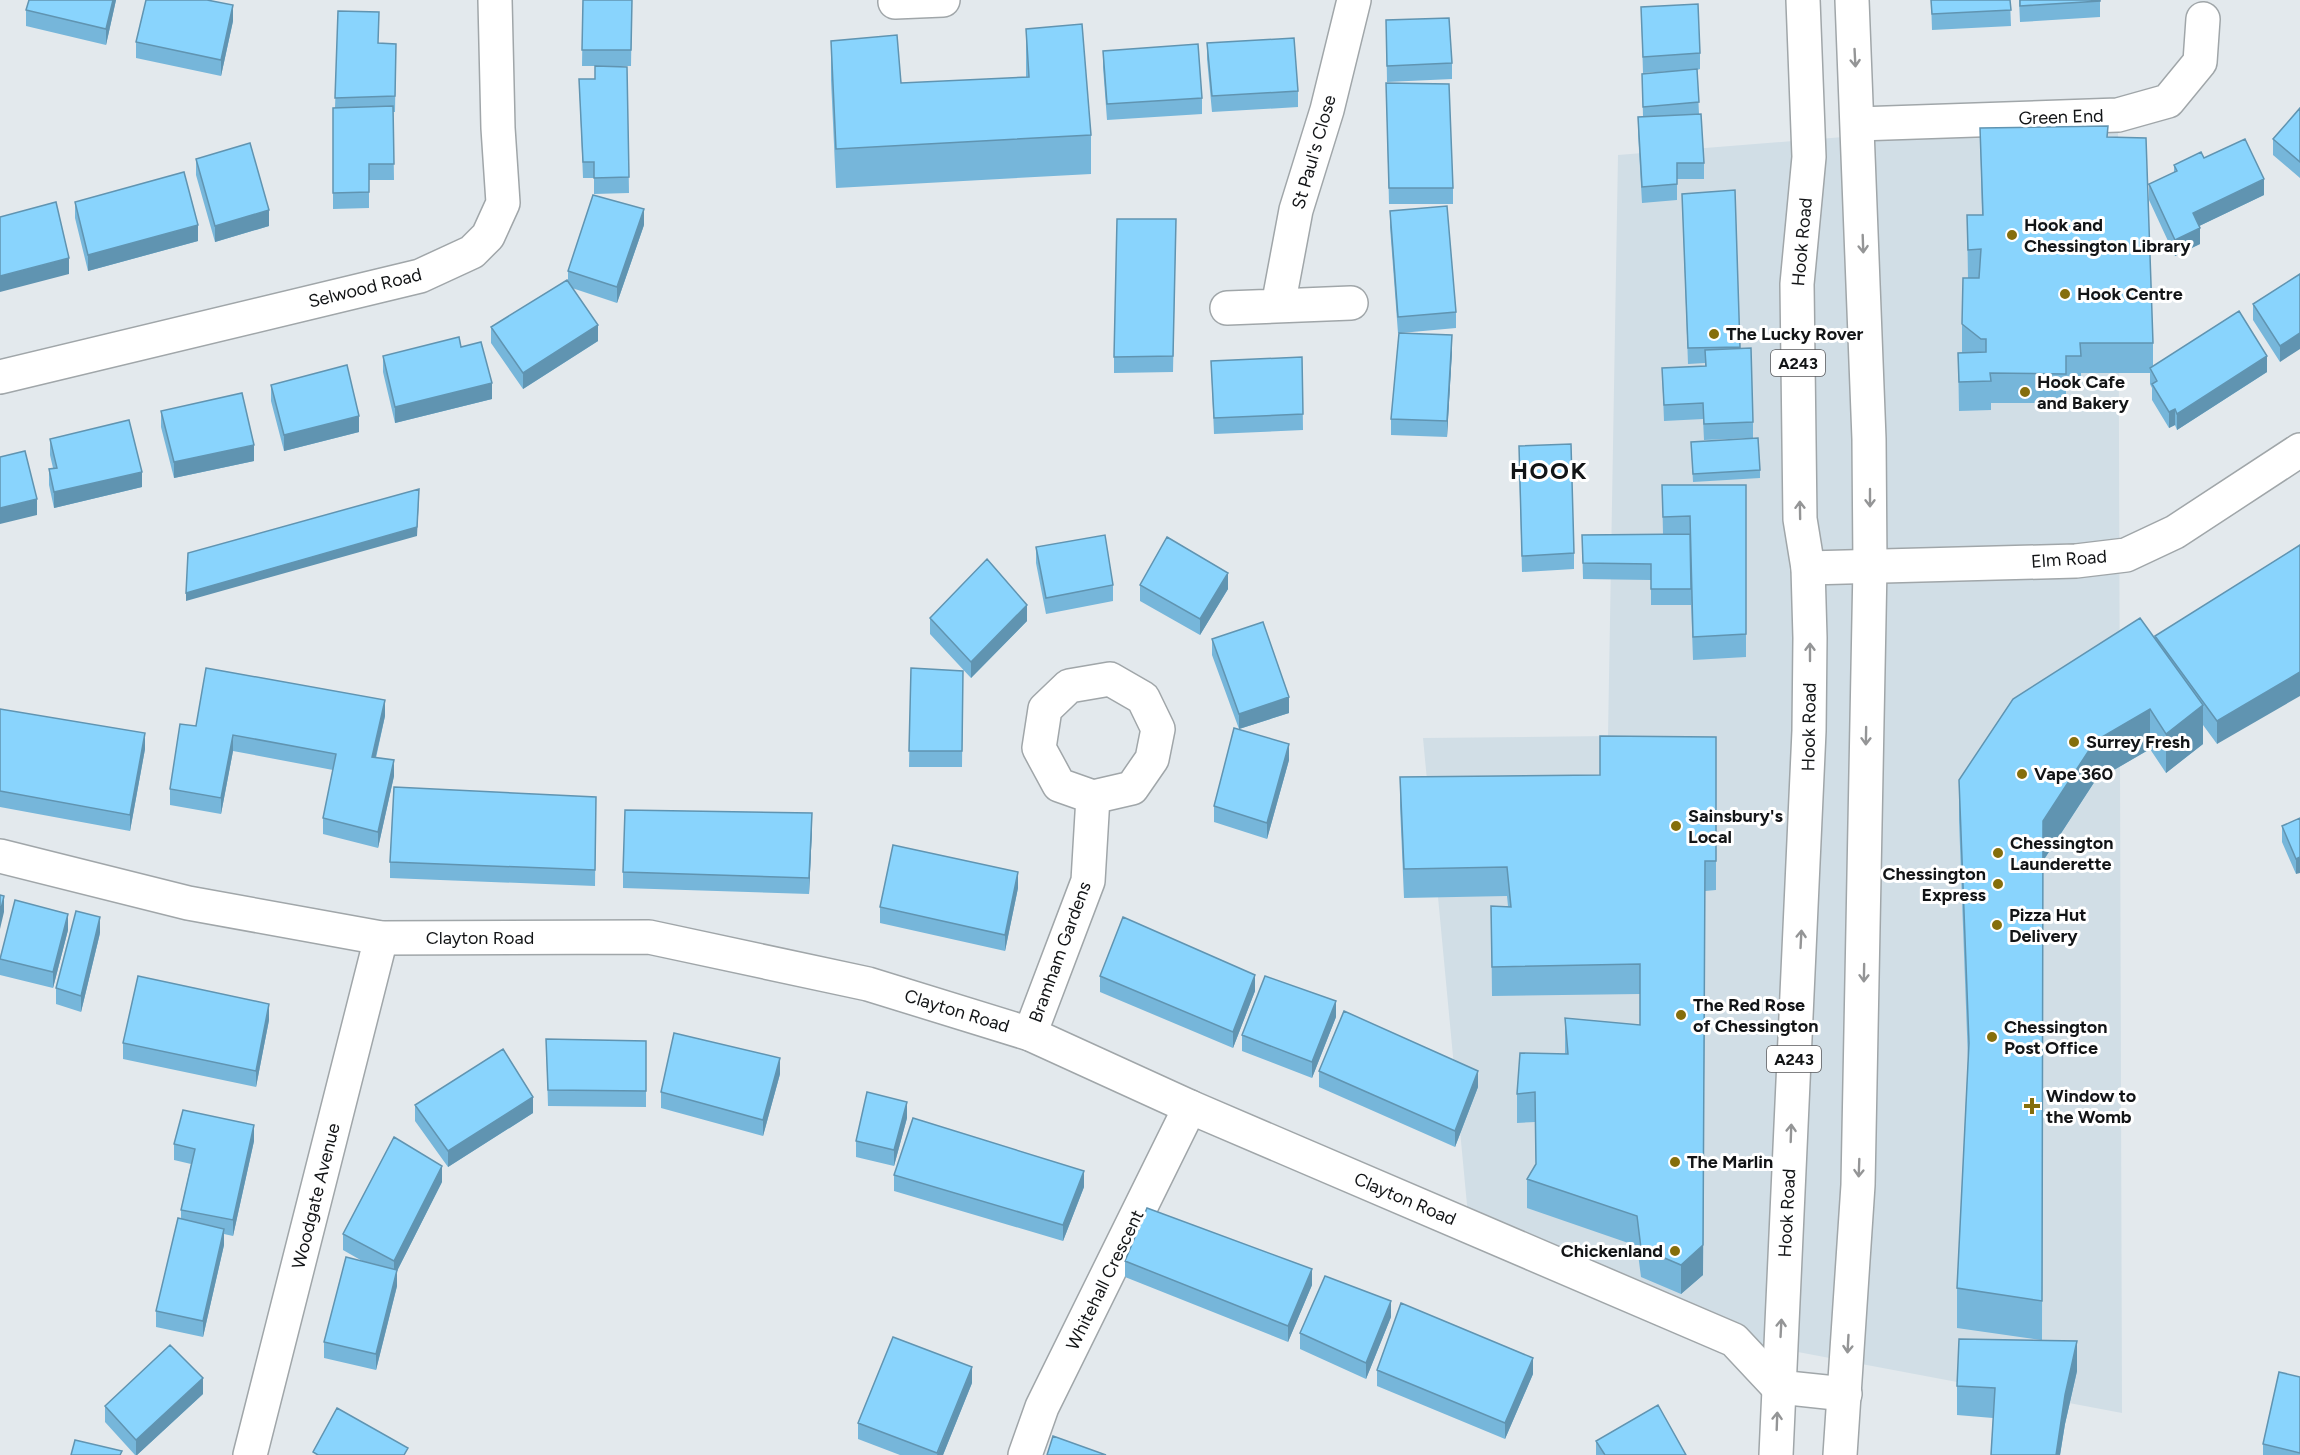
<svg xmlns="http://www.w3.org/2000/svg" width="2300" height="1455" viewBox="0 0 2300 1455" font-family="Figtree,sans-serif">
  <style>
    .built { fill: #d1dee6 }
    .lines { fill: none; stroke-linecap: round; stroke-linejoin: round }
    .street-casing { stroke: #a0a6a9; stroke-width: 36 }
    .secondary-casing { stroke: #a0a6a9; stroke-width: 36 }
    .highway-casing { stroke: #a0a6a9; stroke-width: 36 }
    .street { stroke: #fff; stroke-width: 33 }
    .secondary { stroke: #fff; stroke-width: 33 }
    .highway { stroke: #fff; stroke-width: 33 }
    .wall { fill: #76b6da }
    .shaded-wall { fill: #6094b1 }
    .building { fill: #89d4fd; stroke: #6094b1; stroke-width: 1.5 }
    .oneway { stroke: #949596 }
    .poi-dot { fill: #856e0c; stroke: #fff; stroke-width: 2 }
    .labels { text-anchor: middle; stroke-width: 6; stroke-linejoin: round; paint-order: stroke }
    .shield { fill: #fff; stroke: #595a5c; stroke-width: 1.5 }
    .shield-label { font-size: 16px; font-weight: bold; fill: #121416 }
    .street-label { font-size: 18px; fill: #121416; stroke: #fff }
    .poi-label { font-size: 18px; font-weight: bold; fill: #121416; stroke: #fff; text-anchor: start }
    .district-label { font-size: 24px; font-weight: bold; letter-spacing: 1.5px; fill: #121416; stroke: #fff }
  </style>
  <rect width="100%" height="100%" fill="#e3e9ed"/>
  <path class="built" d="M2118,115l4,1298 -388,-73 -265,-114 -46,-488 185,-2 10,-581z"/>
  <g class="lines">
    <g class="street-casing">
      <path id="street" d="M895,2l48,-2
        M1858,124l260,-9 50,-14 32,-39 3,-43
        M1278,306l18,-96 31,-100 27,-110
        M1227,308l124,-5
        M0,377l420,-101 52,-24 16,-16 15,-33 -5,-75 -3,-128
        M1808,568l268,-7 50,-6 49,-23 125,-82
        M1030,1034l58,-153 5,-84 -34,-12 -20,-37 6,-39 24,-23 41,-7 33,19 15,31 -6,30 -20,29 -39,9
        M250,1455l131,-517
        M1025,1455l17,-48 148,-300"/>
    </g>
    <g class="secondary-casing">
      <path id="secondary" d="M0,856l188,47 193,35 268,-1 219,47 162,50 160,73 544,233 44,47 67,7"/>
    </g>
    <g class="highway-casing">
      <path id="highway" d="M1776,1455l33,-724 1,-93 -2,-70 -8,-49 -3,-235 12,-127 -6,-157
        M1840,1455l18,-270 12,-619 -1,-127 -17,-439"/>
    </g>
    <use href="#street" class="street"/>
    <use href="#secondary" class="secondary"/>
    <use href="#highway" class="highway"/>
  </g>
  <path class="wall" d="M29,0h87l-10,45 -80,-19v-16z
    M583,0h49l-1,66h-32l28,1 2,126 -35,1v-16h-11l-4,-99h16v-13h-13z
    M1931,0h79l1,26 -79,4z
    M2019,0h81v17l-80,5z
    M1641,7l59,46v16l-3,1 2,44 5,49v16h-27v21l-35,3 -4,-70v-16h5l-1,-43 33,-3 -32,2z
    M338,11l41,32 17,1 -1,68h-2l1,68h-25v28l-36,1v-101h2z
    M1386,20l66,43v16l-65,3z
    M233,21l-12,55 -85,-18v-16z
    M1026,29l65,106v39l-255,14 -5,-108v-39l70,42 125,-6z
    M1207,43l91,48v16l-86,5 -5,-53z
    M1103,51l99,47v16l-95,6 -4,-53z
    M1386,83l67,105v16h-64z
    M2300,108v70l-27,-23v-16z
    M1980,128l128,9 45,206v23l114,6 -90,58 -2,-5 -6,3 -17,-28v-12l-2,-4v-11h-69v13l-15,-1v18h-75v7l-32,1 -1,-58h4v-29l6,-46 -1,-63h15z
    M2204,158l60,37 -65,31 1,18 -25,12 -26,-56v-16l25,-11v-8z
    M196,159l73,67 -54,16 -19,-67z
    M1735,190l5,159 13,73v16l-49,2 -1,-21 -39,2 -2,-53 43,-2v-3l-17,1 -6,-170z
    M75,202l123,39 -110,30 -13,-53z
    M1390,211l66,101v16l-55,5 51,18 -5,86 -56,-2v-16l8,-86h-1l-8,-106z
    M1176,219l-3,153 -59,1v-16z
    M644,225l-27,78 -45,-15 26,53 -75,48 -32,-46v-16l77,-45v-11z
    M2300,274l-20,88 -27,-42v-16z
    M461,347l31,52 -97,24 -12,-51v-16z
    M1302,357l1,73 -89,4 -3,-73z
    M271,385l88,47 -75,19 -13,-50z
    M161,411l93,50 -80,17 -13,-51z
    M50,439l92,48 -88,21 -5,-23v-16l4,-1 -3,-13z
    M1691,442l69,28v8l-67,4z
    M1519,462l55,91v16l-52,3z
    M1662,485h84v172l-53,3 -2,-60v5h-40v-25l-68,-1 -1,-44 81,-1z
    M2300,545l-83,199 -14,-19v19l-37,29 -16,-24 -55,32 -52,80 -1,480 35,30 -12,53 -5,31h-69l2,-37 -36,-3v-29l84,-46 -84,-12v-40l11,-228 -9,-240v-40l196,-141v-3z
    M1036,547l77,38v16l-67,13 -10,-51z
    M1140,585l88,4 -28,46 -60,-34z
    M930,618l97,3 -56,57 -41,-44z
    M1212,639l77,74 -50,16 50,31 -22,79 -53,-17v-16l25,-77 -27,-74z
    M911,668l52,3 -1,96h-53z
    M0,709l145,40 -15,82 -130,-24z
    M385,716l-9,42 18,18 -16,72 -55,-14v-16l10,-48 -100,-19 -12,63 -51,-9v-16l26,-63z
    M1716,737v153l-11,1 -2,384 -22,19 -40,-17 -4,-31 -110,-38v-29l9,-14 -1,-43 -18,1v-29l48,-41v-35l75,7v-31l-148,2 -1,-90h17l-1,-10 -103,2 -4,-92v-29l200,-2z
    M596,797l-1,89 -205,-8v-16z
    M2300,818l-4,56 -14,-32v-16z
    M812,829l-3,65 -186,-6v-16z
    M1018,888l-13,63 -125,-28v-16z
    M68,930l-15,58 -53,-13v-16z
    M100,933l-19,79 -25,-8v-16z
    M1100,976l155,15 -22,57 -133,-56z
    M1336,1017l-24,61 -70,-27v-16z
    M269,1020l-13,67 -133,-28v-16z
    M546,1039l100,2v66l-98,-1z
    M1319,1071l159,16 -23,60 -136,-60z
    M780,1074l-17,62 -102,-28v-16z
    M415,1105l118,8 -85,54 -33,-46z
    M907,1118l-13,48 -38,-9v-16z
    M254,1141l-21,95 -9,-2v11l-21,92 -47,-10v-16l25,-92v-9l10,-46 -17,-4v-16z
    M894,1175l190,12 -21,54 -169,-50z
    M442,1182l-45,89v15l-21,84 -52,-12v-16l40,-80 -21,-12v-16z
    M1125,1261l187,24 -24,57 -163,-65z
    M1391,1317l-25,62 -66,-30v-16z
    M1377,1370l156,4 -28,65 -128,-53z
    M2300,1377v78h-37v-11z
    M972,1383l-29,72h-43l-42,-16v-16z
    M203,1394l-66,61h-2l-30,-33v-16z
    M1596,1441l90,14h-90z"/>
  <path class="shaded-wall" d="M113,0h3l-10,45v-16z
    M233,5v16l-12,55v-16z
    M2264,179v16l-71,34v-16z
    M644,209v16l-27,78v-16z
    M269,210v16l-54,16v-16z
    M198,225v16l-110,30v-16z
    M2200,228v16l-25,12v-16z
    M69,258v16l-69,18v-16z
    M598,325v16l-75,48v-16z
    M2300,333v16l-20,13v-16z
    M1452,335v16l-5,86v-16z
    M2267,356v16l-90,58v-16z
    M492,383v16l-97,24v-16z
    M2175,409v16l-6,3v-16z
    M359,416v16l-75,19v-16z
    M254,445v16l-80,17v-16z
    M142,472v15l-88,21v-16z
    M419,497l-2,39 -231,65v-8z
    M37,499v16l-37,9v-16z
    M1228,573v16l-28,46v-16z
    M1027,605v16l-56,57v-16z
    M2300,672v24l-83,48v-23z
    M1289,697v16l-50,16v-15z
    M385,700v16l-13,57v-16z
    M2203,705v39l-37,29v-39z
    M2150,709v40l-55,32 -52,80 -1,480 1,-520 52,-80z
    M145,733v16l-15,82v-16z
    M233,735v16l-12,63v-16z
    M1289,744v16l-22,79v-16z
    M394,760v16l-16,72v-16z
    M812,813v16l-3,65v-16z
    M2300,857v16l-4,1v-15z
    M1018,872v16l-13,63v-16z
    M1705,891l-2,384 -22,19v-29z
    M4,896v16l-4,17v-16z
    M68,914v16l-15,58v-16z
    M100,917v16l-19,79v-16z
    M1255,975v16l-22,57v-16z
    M1336,1001v16l-24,61v-16z
    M269,1004v16l-13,67v-16z
    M780,1058v16l-17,62v-16z
    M1478,1071v16l-23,60v-16z
    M533,1097v16l-85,54v-16z
    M907,1102v16l-13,48v-16z
    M254,1125v16l-21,95v-16z
    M442,1166v16l-45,89v15l-21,84v-16l18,-77v-16z
    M1084,1171v16l-21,54v-16z
    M224,1229v16l-21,92v-16z
    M1312,1269v16l-24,57v-16z
    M1391,1301v16l-25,62v-16z
    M2077,1341v30l-12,53 -5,31h-4l9,-60z
    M1533,1358v16l-28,65v-16z
    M972,1367v16l-29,72h-6z
    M203,1378v16l-66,61h-1v-15z"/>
  <path class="building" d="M29,0h84l-7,29 -80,-19z
    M146,0h61l26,5 -12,55 -85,-18z
    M583,0h49l-1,50h-49z
    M1931,0h79l1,10 -79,4z
    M2020,0h80v1l-80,5z
    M1698,4l2,49 -57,4 -2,-50z
    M338,11l41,1 -1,31 18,1 -1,52 -60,2z
    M1449,18l3,45 -65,3 -1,-46z
    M1082,24l9,111 -255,14 -5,-108 66,-6 4,48 128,-6 -3,-48z
    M1294,38l4,53 -86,5 -5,-53z
    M1198,44l4,54 -95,6 -4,-53z
    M595,66l32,1 2,110 -35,1v-16h-11l-4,-83h16z
    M1697,69l2,33 -56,5 -1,-33z
    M1386,83l63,1 4,104h-64z
    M393,106l1,58h-25v28l-36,1v-85z
    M2300,108v54l-27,-23z
    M1701,114l3,49h-27v21l-35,3 -4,-70z
    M2108,126l-1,11 39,1 7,205h-73l1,13h-15v18l-76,-1 1,8 -32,1 -1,-29 28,-1v-13h-5l-19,-15 1,-46h16l2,-29 -13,1 -1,-35h16l-3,-87z
    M2245,139l19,40 -71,34 7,15 -25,12 -26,-56 28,-13 -3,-6 27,-13 3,6z
    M250,143l19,67 -54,16 -19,-67z
    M184,172l14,53 -110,30 -13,-53z
    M1735,190l5,157 -52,1 -6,-154z
    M593,195l51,14 -27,78 -49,-16z
    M56,202l13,56 -69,18v-59z
    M1447,206l9,106 -58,5 -8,-106z
    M1117,219h59l-3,137 -59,1z
    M2300,274v59l-20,13 -27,-42z
    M567,280l31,45 -75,48 -32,-46z
    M2239,311l28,45 -90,58 -2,-5 -6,3 -17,-28 5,-3 -7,-13z
    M1399,333l53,2 -5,86 -56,-2z
    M459,337l2,10 20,-5 11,41 -97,24 -12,-51z
    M1751,348l2,74 -49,2 -1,-21 -39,2 -2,-37 44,-2 -1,-16z
    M1302,357l1,57 -89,4 -3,-57z
    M347,365l12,51 -75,19 -13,-50z
    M242,393l12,52 -80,17 -13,-51z
    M129,420l13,52 -88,20 -5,-23 8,-1 -7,-29z
    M1758,438l2,32 -67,4 -2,-32z
    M1571,444l3,109 -52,3 -3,-110z
    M25,451l12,48 -37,9v-51z
    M1662,485h84v149l-53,3 -3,-121 -27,1z
    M419,489l-2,38 -231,66 2,-40z
    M1690,534l1,55h-40v-25l-68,-1 -1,-28z
    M1105,535l8,50 -67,13 -10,-51z
    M1167,537l61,36 -28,46 -60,-34z
    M2300,545v127l-83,49 -62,-85z
    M987,559l40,46 -56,57 -41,-44z
    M2140,618l63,87 -37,29 -16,-25 -55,32 -52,80 -1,480 -85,-13 12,-245 -10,-263 54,-81z
    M1263,622l26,75 -50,17 -27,-75z
    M206,668l179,32 -13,57 22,3 -16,72 -55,-14 13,-64 -103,-19 -12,63 -51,-9 10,-65 16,2z
    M911,668l52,3 -1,80h-53z
    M0,709l145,24 -15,82 -130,-24z
    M1234,728l55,16 -22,79 -53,-17z
    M1600,736l116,1v124h-11l-2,384 -22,20 -40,-17 -4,-32 -110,-37 9,-15 -1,-72 -18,2 3,-41 48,1 -3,-36 75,7v-61l-148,3 -1,-61 20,1 -4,-40 -103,2 -4,-92 200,-2z
    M394,787l202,10 -1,73 -205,-8z
    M625,810l187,3 -3,65 -186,-6z
    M2300,818v39l-4,2 -14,-33z
    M893,845l125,27 -13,63 -125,-28z
    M0,895l4,1 -4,17z
    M15,900l53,14 -15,58 -53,-13z
    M76,911l24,6 -19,79 -25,-8z
    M1123,917l132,58 -22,57 -133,-56z
    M138,976l131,28 -13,67 -133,-28z
    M1265,976l71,25 -24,61 -70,-27z
    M1344,1011l134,60 -23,60 -136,-60z
    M674,1033l106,25 -17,62 -102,-28z
    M546,1039l100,2v50l-98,-1z
    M503,1049l30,48 -85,54 -33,-46z
    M867,1092l40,10 -13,48 -38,-9z
    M183,1110l71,15 -21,95 -52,-10 14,-61 -21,-5z
    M913,1118l171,53 -21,54 -169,-50z
    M394,1137l48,29 -48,95 -51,-27z
    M1147,1208l165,61 -24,57 -163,-65z
    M178,1218l46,11 -21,92 -47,-10z
    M346,1257l51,13 -21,84 -52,-12z
    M1325,1276l66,25 -25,62 -66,-30z
    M1401,1303l132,55 -28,65 -128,-53z
    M893,1337l79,30 -35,86 -79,-30z
    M1959,1339l118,2 -12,54 -9,60h-65l4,-67 -38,-2z
    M170,1345l33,33 -67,62 -31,-34z
    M2279,1372l21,5v76l-37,-9z
    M1658,1405l28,50h-81l-9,-14z
    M337,1408l71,40 -4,7h-86l-5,-3z
    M1053,1436l53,19h-59z
    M75,1440l47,11 -2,4h-49z"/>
  <defs><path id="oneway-shaft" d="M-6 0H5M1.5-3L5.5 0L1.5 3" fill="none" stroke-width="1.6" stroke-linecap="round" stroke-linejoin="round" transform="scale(1.5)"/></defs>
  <g class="oneway">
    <use href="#oneway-shaft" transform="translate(1855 58) rotate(87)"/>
    <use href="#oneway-shaft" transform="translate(1863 244) rotate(88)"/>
    <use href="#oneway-shaft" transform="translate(1870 498) rotate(90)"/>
    <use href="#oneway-shaft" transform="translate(1800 510) rotate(-91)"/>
    <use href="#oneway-shaft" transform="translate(1810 652) rotate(-90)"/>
    <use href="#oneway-shaft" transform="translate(1866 736) rotate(91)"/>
    <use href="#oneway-shaft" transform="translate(1801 939) rotate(-87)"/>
    <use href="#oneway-shaft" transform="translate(1864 973) rotate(91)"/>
    <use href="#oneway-shaft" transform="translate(1791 1133) rotate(-88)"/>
    <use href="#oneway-shaft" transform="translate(1859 1168) rotate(92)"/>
    <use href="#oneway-shaft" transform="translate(1781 1328) rotate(-87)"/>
    <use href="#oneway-shaft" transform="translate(1848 1344) rotate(93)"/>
    <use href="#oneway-shaft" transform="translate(1777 1421) rotate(-88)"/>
  </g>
  <g class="poi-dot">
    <circle cx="2012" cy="235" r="6"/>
    <circle cx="2065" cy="294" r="6"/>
    <circle cx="1714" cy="334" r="6"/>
    <circle cx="2025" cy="392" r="6"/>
    <circle cx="2074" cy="742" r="6"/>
    <circle cx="2022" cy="774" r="6"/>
    <circle cx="1676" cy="826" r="6"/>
    <circle cx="1998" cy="853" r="6"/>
    <circle cx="1998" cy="884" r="6"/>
    <circle cx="1997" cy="925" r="6"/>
    <circle cx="1681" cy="1015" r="6"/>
    <circle cx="1992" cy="1037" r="6"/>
    <path d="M2029 1097h6v6h6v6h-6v6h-6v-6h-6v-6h6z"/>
    <circle cx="1675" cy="1162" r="6"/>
    <circle cx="1675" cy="1251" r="6"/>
  </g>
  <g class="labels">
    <g class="shield">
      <rect x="1771" y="350" width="54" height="26" rx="4.5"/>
      <rect x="1767" y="1046" width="54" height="26" rx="4.5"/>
    </g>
    <g class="shield-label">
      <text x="1798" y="369">A243</text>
      <text x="1794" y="1065">A243</text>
    </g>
    <g class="street-label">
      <text transform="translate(2061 117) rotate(-2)" y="6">Green End</text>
      <text transform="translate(1314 152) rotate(-74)" y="6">St Paul's Close</text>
      <text transform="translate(1802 242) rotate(-85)" y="6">Hook Road</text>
      <text transform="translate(365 288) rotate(-14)" y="6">Selwood Road</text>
      <text transform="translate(2069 559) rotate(-4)" y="6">Elm Road</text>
      <text transform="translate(1809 727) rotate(-89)" y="6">Hook Road</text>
      <text x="480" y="944">Clayton Road</text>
      <text transform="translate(1060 952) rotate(-70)" y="6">Bramham Gardens</text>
      <text transform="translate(957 1011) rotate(17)" y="6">Clayton Road</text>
      <text transform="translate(316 1196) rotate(-76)" y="6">Woodgate Avenue</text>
      <text transform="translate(1405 1199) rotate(23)" y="6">Clayton Road</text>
      <text transform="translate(1787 1213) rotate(-87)" y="6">Hook Road</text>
      <text transform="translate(1105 1280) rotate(-64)" y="6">Whitehall Crescent</text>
    </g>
    <g class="poi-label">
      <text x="2024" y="231">Hook and<tspan x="2024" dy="21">Chessington Library</tspan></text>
      <text x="2077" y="300">Hook Centre</text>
      <text x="1726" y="340">The Lucky Rover</text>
      <text x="2037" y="388">Hook Cafe<tspan x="2037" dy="21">and Bakery</tspan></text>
      <text x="2086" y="748">Surrey Fresh</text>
      <text x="2034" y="780">Vape 360</text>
      <text x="1688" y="822">Sainsbury's<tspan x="1688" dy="21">Local</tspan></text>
      <text x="2010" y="849">Chessington<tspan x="2010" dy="21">Launderette</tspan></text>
      <text x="1986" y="880" text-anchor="end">Chessington<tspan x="1986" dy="21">Express</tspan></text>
      <text x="2009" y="921">Pizza Hut<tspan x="2009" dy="21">Delivery</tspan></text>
      <text x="1693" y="1011">The Red Rose<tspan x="1693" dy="21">of Chessington</tspan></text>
      <text x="2004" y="1033">Chessington<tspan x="2004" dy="21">Post Office</tspan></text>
      <text x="2046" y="1102">Window to<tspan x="2046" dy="21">the Womb</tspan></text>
      <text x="1687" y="1168">The Marlin</text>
      <text x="1663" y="1257" text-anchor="end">Chickenland</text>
    </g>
    <g class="district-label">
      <text x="1549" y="479">HOOK</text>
    </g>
  </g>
</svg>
